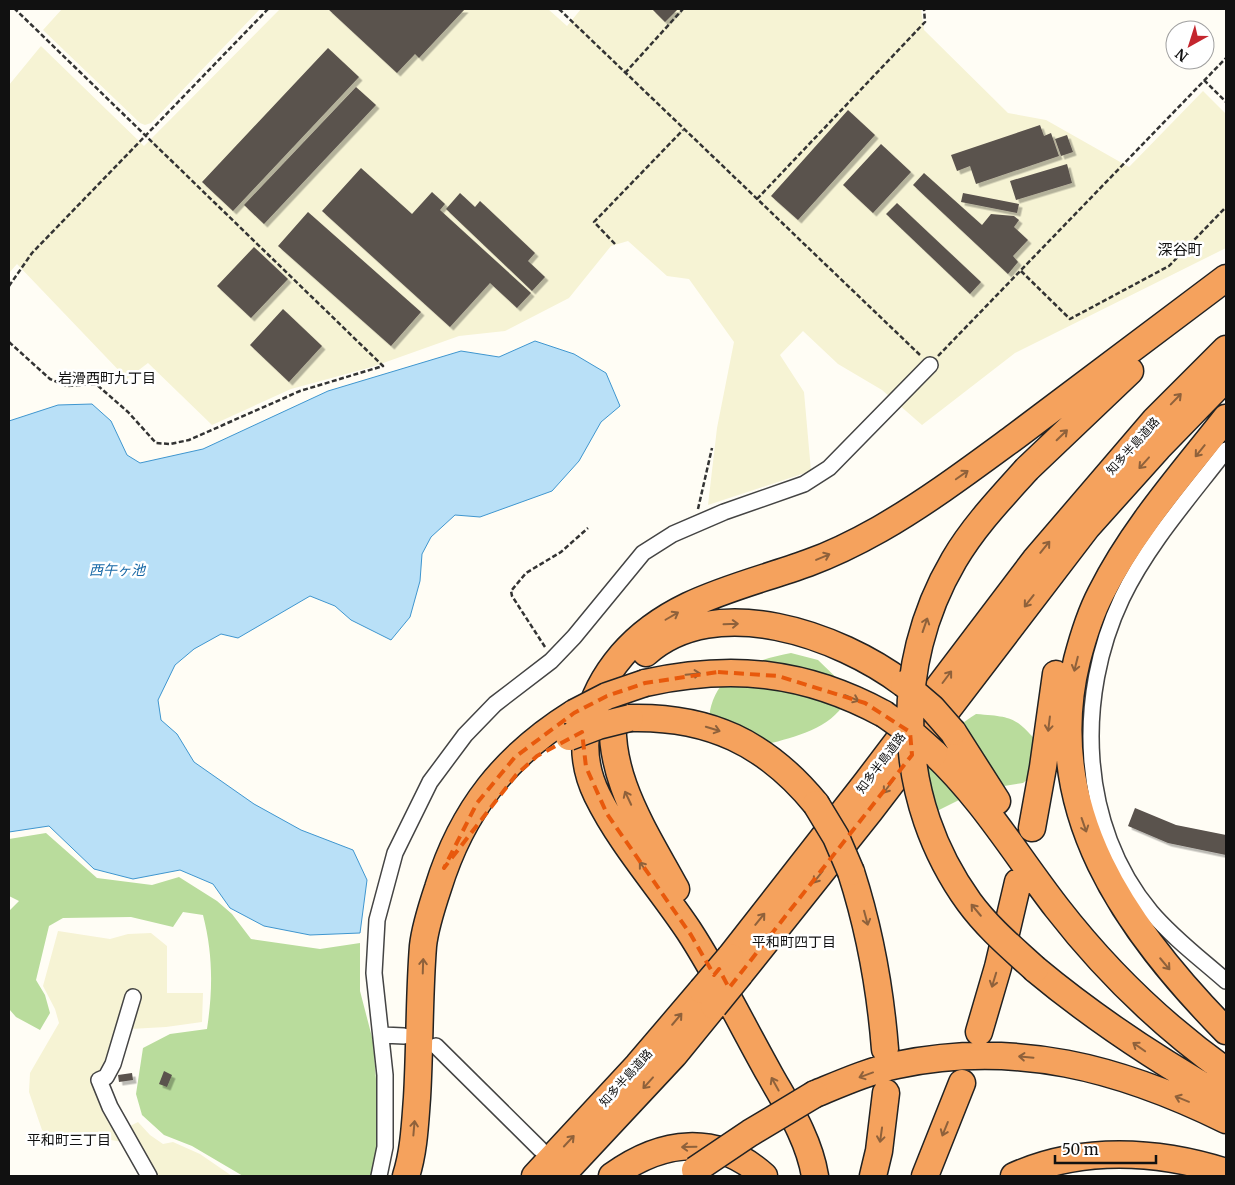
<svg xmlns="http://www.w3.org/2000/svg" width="1235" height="1185" viewBox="0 0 1235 1185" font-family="Merriweather,'Noto Sans JP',serif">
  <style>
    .farmland { fill: #f6f3d4 }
    .forest { fill: #b9dc9c }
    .water { fill: #b9e0f7; stroke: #3f96cf }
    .building { fill: #5a524d; filter: url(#shadow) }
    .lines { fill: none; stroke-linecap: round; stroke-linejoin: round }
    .street-casing { stroke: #444; stroke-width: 18 }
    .highway-casing { stroke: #222; stroke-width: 29 }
    .path { stroke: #333; stroke-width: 2.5; stroke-dasharray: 5 2.5; stroke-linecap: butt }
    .street { stroke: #fff; stroke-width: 15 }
    .highway { stroke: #f5a25d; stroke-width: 26 }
    .highway-bridge-casing { stroke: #222; stroke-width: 29; stroke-linecap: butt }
    .highway-bridge { stroke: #f5a25d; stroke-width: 26 }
    .oneway { stroke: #8e613b }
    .marked { fill: none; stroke: #e8590c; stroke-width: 4; stroke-dasharray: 10 6; stroke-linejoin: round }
    .labels { text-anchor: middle; stroke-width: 5; stroke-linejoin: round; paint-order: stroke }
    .street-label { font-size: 12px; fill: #111; stroke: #fff }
    .neighbourhood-label { font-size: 14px; fill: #111; stroke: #fff }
    .water-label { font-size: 14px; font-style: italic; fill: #1768a6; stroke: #fff }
    .quarter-label { font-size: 15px; fill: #111; stroke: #fff }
  </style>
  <defs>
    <filter id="shadow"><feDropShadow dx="3.5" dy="3.5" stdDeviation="0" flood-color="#0004"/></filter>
  </defs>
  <rect width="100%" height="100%" fill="#fffdf5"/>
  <path class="farmland" d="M62,9h198l-109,114 -6,2 -5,-2 -97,-93z
    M280,9h268l19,17 14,-17h340l3,21 84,83 38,7 83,47 74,-76 23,23v134l-211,105 -93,72 -40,-35 -44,-26 -35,-33 -23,24 24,37 7,79 -103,34 9,-77 17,-86 -45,-63 -22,-3 -39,-35 -17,5 -42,52 -64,33 -46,5 -87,31 -81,22 -79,36 -64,-62 -21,16 -110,-115 -8,9v-188l32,-39 103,100z
    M58,931l52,8 18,-5 23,-1 16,13v47h36l-1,29 -36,5 -36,2 -23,56 21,42 10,-5 12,13 13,9 10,-2 27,12 32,22h-84l-25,-34 -48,-8 -19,4 -14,-8 -13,-38 1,-19 29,-50 -4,-14 -12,-23z"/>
  <path class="forest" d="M791,653l27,7 29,28c-1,5 -2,14 -5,19 -17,24 -55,32 -82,39l-51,-28c5,-46 43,-57 82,-65z
    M976,714c41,3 39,4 67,34l-4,22 -16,13 -25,4 -35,11 -26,13 -12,-41c15,-30 23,-38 51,-56z
    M46,833l51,45 55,7 27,-8 38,24 15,13 19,25 69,10 40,-6v48l13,50 7,89 -6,46h-131l-51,-30 -28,-11 -22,-20 -6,-21 7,-46 27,-14 37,-5c6,-40 6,-75 -4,-114l-20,-3 -10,15 -42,-10 -68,1 -14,8 -13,54 9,15 5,18 -10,17 -24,-13 -7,-8v-98l10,-10 -10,-5v-57z"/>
  <path class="water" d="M535,341l39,13 32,19 14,33 -19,16 -22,39 -27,30 -72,26 -25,-2 -24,22 -9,17 -2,27 -10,36 -19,23 -40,-20 -16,-14 -25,-10 -72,42 -17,-4 -27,15 -19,16 -17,35 3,20 16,14 17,28 60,42 47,26 52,20 14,30 -7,53 -50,2 -46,-9 -34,-18 -17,-24 -33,-14 -47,9 -39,-10 -45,-43 -40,6v-411l49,-16 34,-1 19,17 16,34 13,8 63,-14 125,-58 133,-40 38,6z"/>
  <path class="building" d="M328,9h137l-46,49 -4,-4 -18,19z
    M652,9h26l-13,13z
    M328,48l31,29 -126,134 -31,-29z
    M356,87l20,18 -112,119 -20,-19z
    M848,110l27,25 -77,85 -27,-24z
    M1040,125l4,11 7,-3 8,23 -83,28 -6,-18 -13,5 -6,-16z
    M1067,135l6,17 -12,4 -6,-17z
    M881,144l30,28 -38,41 -30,-28z
    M1067,164l5,19 -56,17 -6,-19z
    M361,168l51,46 20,-22 13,12 -5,6 91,83 -14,15 -27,-25 -40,44 -128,-116z
    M924,173l58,52 9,-11 23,2 5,4 -5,7 14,13 -15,16 5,6 -10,12 -95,-89z
    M460,193l15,14 5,-6 55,52 -7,8 17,16 -13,14 -86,-82z
    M963,193l56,11 -2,9 -56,-11z
    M897,203l84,79 -11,12 -84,-80z
    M308,212l113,100 -30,34 -113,-100z
    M254,247l34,32 -37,39 -34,-32z
    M283,309l39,37 -33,36 -39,-37z
    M1135,808l41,17 50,10v20l-58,-12 -40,-17z
    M164,1071l8,4 -5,12 -8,-3z
    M132,1073l1,7 -14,2 -1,-7z"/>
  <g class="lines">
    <g class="street-casing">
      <path id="street" d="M1226,450c-36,47 -78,94 -104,148 -47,99 -43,228 29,314 22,26 50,47 75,69
        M133,997l-20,67 -7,13 -7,3 11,27 39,69
        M382,1035l22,1
        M436,1046l104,103
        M379,1176l6,-29v-72l-11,-102 3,-53 18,-67 35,-71 35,-47 30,-31 56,-43 23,-24 69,-84 30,-19 51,-22 80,-28 25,-16 101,-103"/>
    </g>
    <g class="highway-casing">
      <path id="highway" d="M1226,418c-44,56 -93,111 -125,175 -11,21 -18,44 -24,67 -37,150 50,270 149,371
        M1027,469l103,-98
        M646,653c70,-62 193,-18 258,31
        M645,683c87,-19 160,-12 239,31
        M615,700c-13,70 29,130 61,189
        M630,718c79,-2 136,25 186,86
        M953,732l44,69
        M934,753c49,46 82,102 123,155 48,62 105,117 169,163
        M1032,828l11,-61 13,-93
        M851,872c19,59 29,114 34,177
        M730,957l136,-174 169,-223 120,-140 71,-71
        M1035,969c60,50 124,92 191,130
        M740,974l130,-163 217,-284 71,-79 68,-70
        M979,1032l19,-65 20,-85
        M815,1094c27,-11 54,-23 82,-29 119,-25 223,3 329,55
        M406,1176c8,-25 9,-52 11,-78 3,-51 2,-101 6,-152 2,-19 9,-40 15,-58 24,-78 67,-132 136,-175
        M535,1176l103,-111 64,-75
        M561,1176l113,-121 40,-49
        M612,1176c50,-36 104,-43 152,0
        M815,1176c-6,-37 -27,-69 -45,-101 -27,-48 -51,-98 -81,-144 -30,-45 -68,-87 -92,-136 -24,-49 -9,-100 25,-140 48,-56 120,-68 186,-92 25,-9 49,-21 72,-34 47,-27 91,-60 136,-93 70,-52 140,-105 210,-158
        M873,1176l6,-25 7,-58
        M925,1176l37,-93
        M1014,1176c67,-30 143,-26 212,-4"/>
    </g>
    <path class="path" d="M559,9l361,346
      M625,73l58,-64
      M1204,80l22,22
      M757,199l168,-177 -1,-13
      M615,244l-21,-22 89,-92
      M1021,271l49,48 99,-53 57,-59
      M9,286l23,-33 236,-244
      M9,342l41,37 17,7 29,-2 32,28 28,31 14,1 19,-4 111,-49 83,-25 -368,-357
      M938,356l288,-298
      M698,509l14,-61
      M545,647l-33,-51 -1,-5 15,-18 35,-21 27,-24"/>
    <use href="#street" class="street"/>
    <use href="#highway" class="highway"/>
    <g class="highway-bridge-casing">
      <path id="highway-bridge" d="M1027,469c-26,29 -53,57 -73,91 -63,107 -58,241 15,342 19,26 43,46 66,67
        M904,684l28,24 21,24
        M574,713l33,-17 38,-13
        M884,714l31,22 19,17
        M569,737l29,-11 32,-8
        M816,804l20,33 15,35
        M702,990l28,-33
        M714,1006l26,-32
        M695,1170l55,-37 65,-39"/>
    </g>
    <use href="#highway-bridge" class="highway-bridge"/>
  </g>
  <defs><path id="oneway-shaft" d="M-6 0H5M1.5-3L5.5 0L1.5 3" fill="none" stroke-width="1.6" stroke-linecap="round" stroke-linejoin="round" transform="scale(1.25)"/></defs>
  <g class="oneway">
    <use href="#oneway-shaft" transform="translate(1176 399) rotate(-46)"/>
    <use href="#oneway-shaft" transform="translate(1062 435) rotate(-44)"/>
    <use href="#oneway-shaft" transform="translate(1200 451) rotate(129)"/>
    <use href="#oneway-shaft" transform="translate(1144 463) rotate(132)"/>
    <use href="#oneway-shaft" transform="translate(962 475) rotate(-35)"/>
    <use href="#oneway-shaft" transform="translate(1045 547) rotate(-51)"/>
    <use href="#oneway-shaft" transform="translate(823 557) rotate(-23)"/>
    <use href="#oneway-shaft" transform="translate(1029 601) rotate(128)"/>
    <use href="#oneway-shaft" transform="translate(672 616) rotate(-30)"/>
    <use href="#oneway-shaft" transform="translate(731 624) rotate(-2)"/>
    <use href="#oneway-shaft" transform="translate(925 625) rotate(-71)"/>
    <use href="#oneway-shaft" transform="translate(1076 664) rotate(104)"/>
    <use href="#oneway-shaft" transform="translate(693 674) rotate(-5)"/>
    <use href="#oneway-shaft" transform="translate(947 677) rotate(-53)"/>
    <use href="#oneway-shaft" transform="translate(852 698) rotate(23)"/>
    <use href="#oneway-shaft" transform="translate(1049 724) rotate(97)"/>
    <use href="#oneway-shaft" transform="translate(713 729) rotate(17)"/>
    <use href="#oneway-shaft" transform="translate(888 787) rotate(127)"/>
    <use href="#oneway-shaft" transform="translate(628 798) rotate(-115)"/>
    <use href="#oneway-shaft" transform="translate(1084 825) rotate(71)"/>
    <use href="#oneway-shaft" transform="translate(644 868) rotate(-127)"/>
    <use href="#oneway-shaft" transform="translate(818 877) rotate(128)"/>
    <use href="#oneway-shaft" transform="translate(976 910) rotate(-130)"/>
    <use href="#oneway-shaft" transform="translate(866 918) rotate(75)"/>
    <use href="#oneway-shaft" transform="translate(760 919) rotate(-51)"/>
    <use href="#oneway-shaft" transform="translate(1165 964) rotate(50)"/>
    <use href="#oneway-shaft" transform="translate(423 966) rotate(-88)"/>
    <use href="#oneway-shaft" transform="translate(994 980) rotate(107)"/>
    <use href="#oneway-shaft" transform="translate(677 1019) rotate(-50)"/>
    <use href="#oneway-shaft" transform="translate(1139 1047) rotate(-145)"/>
    <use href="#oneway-shaft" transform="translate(1026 1057) rotate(-175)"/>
    <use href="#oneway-shaft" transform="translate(866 1075) rotate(160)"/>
    <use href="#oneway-shaft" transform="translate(648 1083) rotate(132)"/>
    <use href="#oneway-shaft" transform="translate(775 1084) rotate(-119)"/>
    <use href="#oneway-shaft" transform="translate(1182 1099) rotate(-158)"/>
    <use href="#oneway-shaft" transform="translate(414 1128) rotate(-85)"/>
    <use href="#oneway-shaft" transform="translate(945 1129) rotate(112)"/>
    <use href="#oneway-shaft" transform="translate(881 1135) rotate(98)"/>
    <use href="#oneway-shaft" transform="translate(569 1141) rotate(-47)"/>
    <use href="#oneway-shaft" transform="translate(689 1147) rotate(179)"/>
  </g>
  <path class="marked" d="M718,672l60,4 87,27 45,29 2,23 -183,233 -10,-19 -5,6 -23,-40 -84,-121 -21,-47 -4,-35 -45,24 -21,19 -72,93 33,-65 38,-46 59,-44 33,-17 38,-13z"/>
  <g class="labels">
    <g class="street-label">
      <text transform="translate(1133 446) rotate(-48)" y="4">知多半島道路</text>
      <text transform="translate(881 763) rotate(-53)" y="4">知多半島道路</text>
      <text transform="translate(626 1078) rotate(-48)" y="4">知多半島道路</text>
    </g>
    <g class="neighbourhood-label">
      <text x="107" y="383">岩滑西町九丁目</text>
      <text x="794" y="947">平和町四丁目</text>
      <text x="69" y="1145">平和町三丁目</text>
    </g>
    <g class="water-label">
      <text x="117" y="575">西午ヶ池</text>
    </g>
    <g class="quarter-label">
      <text x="1180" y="255">深谷町</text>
    </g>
  </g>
  <rect width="1235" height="1185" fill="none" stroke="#111111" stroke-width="20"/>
  <g transform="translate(1190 45) rotate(219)"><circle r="24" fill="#ffffff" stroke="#a0a0a0"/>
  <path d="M0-4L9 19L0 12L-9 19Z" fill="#c4262e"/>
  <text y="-8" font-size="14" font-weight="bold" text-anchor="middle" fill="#111111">N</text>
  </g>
  <path d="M1055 1155v8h101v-8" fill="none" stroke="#111111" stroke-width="2.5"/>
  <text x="1062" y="1155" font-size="15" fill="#111111" stroke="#ffffff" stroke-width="4" paint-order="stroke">50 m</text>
</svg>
